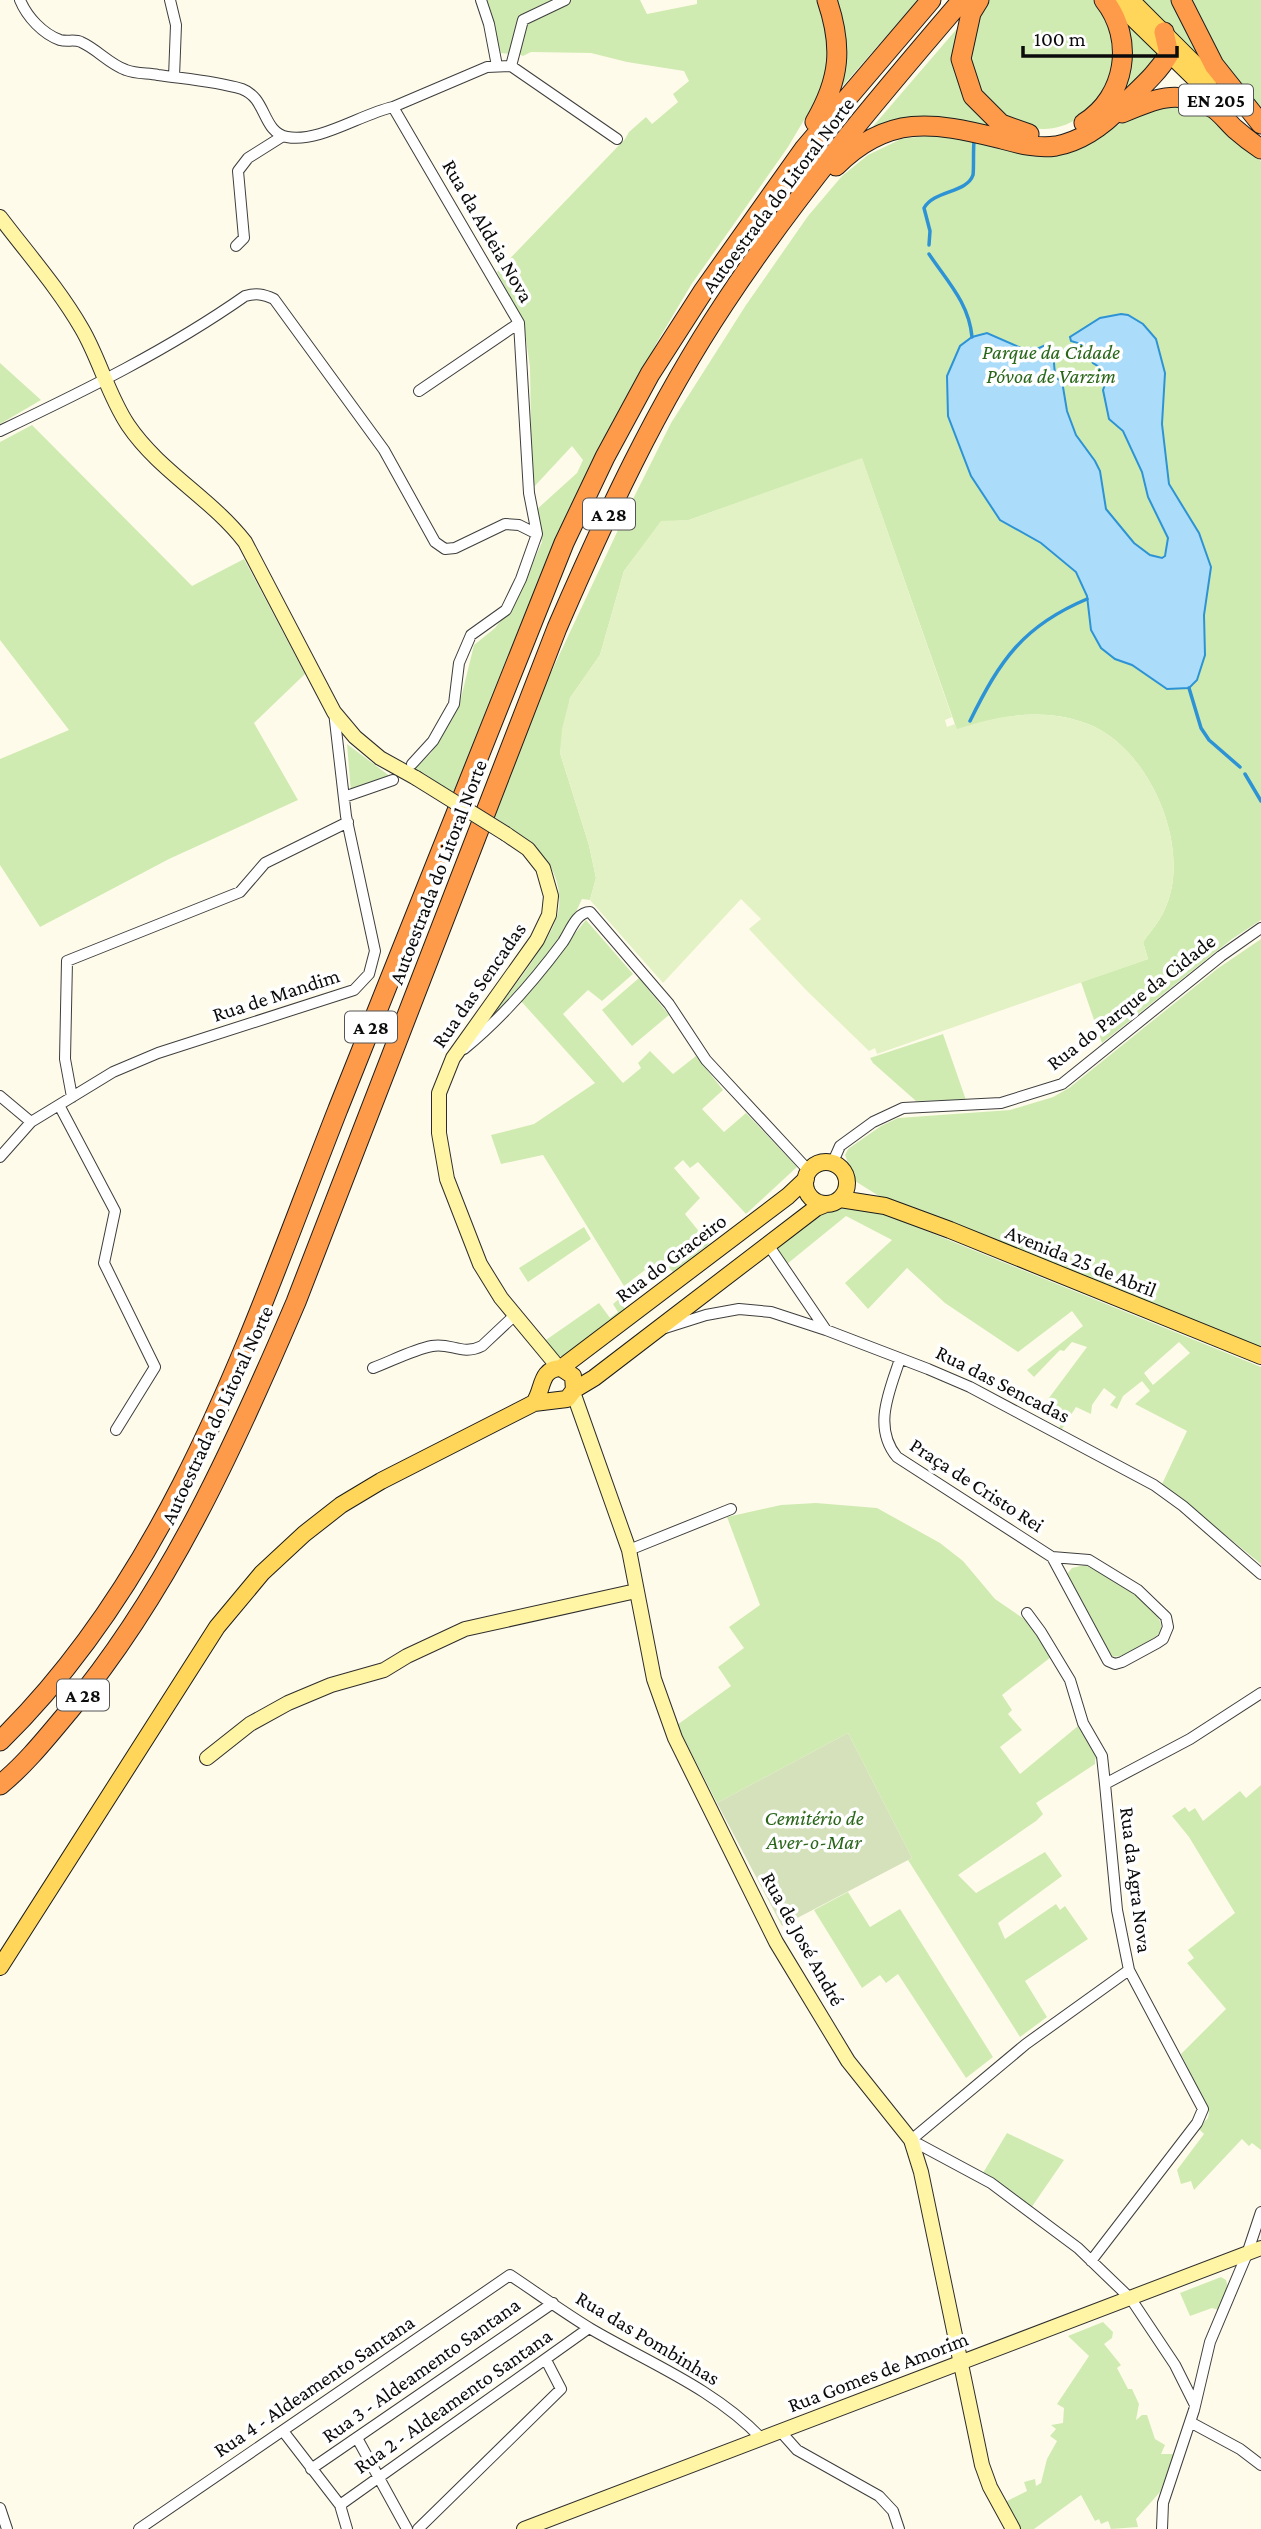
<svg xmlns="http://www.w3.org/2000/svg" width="1261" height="2529" viewBox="0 0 1261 2529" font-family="'Crimson Pro',serif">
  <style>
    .green { fill: #d0ebb2; fill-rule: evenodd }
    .cemetery { fill: #d5e1bb }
    .pitch { fill: #e2f2c4 }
    .water { fill: #abddfa; stroke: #2e93d5; stroke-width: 2 }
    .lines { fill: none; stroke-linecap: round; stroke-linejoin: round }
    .stream { stroke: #2e93d5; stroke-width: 3.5 }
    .street-casing { stroke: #3e3e3e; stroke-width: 12 }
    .secondary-casing { stroke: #2d2d2d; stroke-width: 16 }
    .primary-casing { stroke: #1c1c1c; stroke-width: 18 }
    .highway-casing { stroke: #1c1c1c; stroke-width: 21 }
    .street { stroke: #fff; stroke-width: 10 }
    .secondary { stroke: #fff5a5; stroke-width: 14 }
    .primary { stroke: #ffd65a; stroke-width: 16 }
    .highway { stroke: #fd9b4a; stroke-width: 19 }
    .secondary-bridge-casing { stroke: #2d2d2d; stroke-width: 16; stroke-linecap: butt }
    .secondary-bridge { stroke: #fff5a5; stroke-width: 14 }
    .labels { text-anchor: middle; stroke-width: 7; stroke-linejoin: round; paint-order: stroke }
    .shield { fill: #fff; stroke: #545454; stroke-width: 2 }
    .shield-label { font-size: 19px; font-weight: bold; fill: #0b0b0b }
    .street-label { font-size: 21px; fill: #0b0b0b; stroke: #fff }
    .park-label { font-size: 21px; font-style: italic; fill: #296619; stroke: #fff }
  </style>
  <rect width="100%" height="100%" fill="#fffbea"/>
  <path class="green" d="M484,0h156l7,14 50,-10v-4h123l11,53 -8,35 -35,59 -97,138 -35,59 -203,449 -42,-21 20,-19 29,-51 14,-57 21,-17 21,-27 26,-59 -7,-31 42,-38 6,-13 -11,-14 -40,43 -2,-122 -5,-35 -2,-10 -26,-50 128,-133 4,-7 17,-15 6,7 26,-22 -5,-8 16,-13 -5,-10 -57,-9 -36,-9 -60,-1 -8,4 -9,-4 -4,2 -9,-1z
    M831,0h87l-78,89z
    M986,0h107c18,25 29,56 13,84 -4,8 -8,17 -13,24 -3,4 -8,6 -13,9 -27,18 -53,15 -78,-4 -6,-5 -16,-10 -21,-17 -18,-23 -10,-73 5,-96z
    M1139,0h36l37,72z
    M1188,0h73v112l-38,-45z
    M1123,17l37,38c-2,18 -19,29 -32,40 -40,37 -67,58 -123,41 -19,-5 -37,-12 -57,-15 -30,-4 -50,5 -78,12l-1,-2 92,-107c-39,165 214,145 159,-4z
    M1185,104l25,8 51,49v759l-29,19 -130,104 -21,-61 67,-23 -5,-17c7,-10 16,-20 21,-31 30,-61 -14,-163 -76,-187 -44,-17 -88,-9 -131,6l-95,-271 -173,61 -28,2 -37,49 -24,84 -30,43 -10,55 29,92 7,33 -6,22 -8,-1 -10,21 -23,34 -64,71c18,-25 72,-89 74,-118 2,-17 -4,-37 -15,-50 -13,-17 -34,-29 -51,-41l53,-133 81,-172 44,-88 75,-118 62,-89 34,-40 26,-21 33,-16 32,-4 147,10 76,-40z
    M0,363l41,37 -41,24z
    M32,425l160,161 52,-27 61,115 -51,49 44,77 -129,59 -129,68 -40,-62v-106l69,-29 -69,-90v-198z
    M347,744l44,33 -40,15z
    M586,920l47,54 -31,27 -14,-11 -25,24 60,69 18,-15 -3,-5 12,-12 23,23 23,-18 27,34 -21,19 22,23 22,-19 51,54 -51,47 -48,-52 -8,6 -7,-8 -9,8 26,30 -15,16 24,30 -36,28 -5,-5 -16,9 -7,-6 -21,16 -81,-131 -42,9 -10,-29 43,-11 61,-41 -75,-83z
    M1261,939v409l-374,-147 -32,-20 -10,-26 3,-6 33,-23 17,-8 112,-8 43,-13 16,-9 148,-119z
    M639,978l30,37 -37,31 -30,-36z
    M943,1034l23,66 -50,1 -43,-38 -3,-5z
    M844,1206h21l396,161v197l-99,-80 25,-53 -52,-27 15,-13 -8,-10 -19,15 -6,13 -7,-4 6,-8 -12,-9 -12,17 -1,9 -15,-7 -14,22 -3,-1 5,-10 -21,-12 44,-59 -15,-5 -8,9 -4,-1 -26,27 -7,-7 56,-44 -11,-15 -54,41 -73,-49 -38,-35 -39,41 -23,-26 47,-43 -46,-24 -59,48 -12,-18 47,-34zM1179,1342l11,11 -37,32 -9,-12z
    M584,1227l7,12 -63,43 -9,-14z
    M620,1298l6,14 -64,44h-5l-14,-14 56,-39 11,15 8,-6 -5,-8z
    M816,1503l61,5 63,35 23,18 32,38 32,22 24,36 -49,38 10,15 -4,4 14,16 -22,17 20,27 58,-48 20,32 -3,1v5l-59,39 7,11 -7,7 -78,54 18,18 69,-41 17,24 -64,47 7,16 51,-35 4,6 5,-4 23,33 -63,42 22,36 -27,20 -112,-177 4,-2 -64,-125 -131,70 -40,-78 54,-39 -13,-19 26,-19 -15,-21 31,-22 -33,-88 54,-12z
    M1085,1565c16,8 81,43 76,64 -2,7 -10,11 -16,14 -11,6 -22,16 -34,13l-44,-82 5,-6z
    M1261,1785v365l-9,-7 -3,3 -7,-7 -48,51 -3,-9 -10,3 -4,-14 27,-36 -6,-6 10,-10 1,-6 -28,-58 45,-45 -39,-46 7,-5 -6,-8 47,-37 -46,-76 -17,-21 13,-9 4,5 6,-4 8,13 37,-30 6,7z
    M848,1892l22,35 30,-18 93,148 -27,21 -68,-104 -12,9 -6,-8 -18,13 -48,-78z
    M1007,2133l57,27 -33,48 -48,-35z
    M1221,2277l5,3 2,7 -9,23 -7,-2 -22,8 -10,-23z
    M1103,2322l10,10 -1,6 -8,6 17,21 -4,3 11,21h4l7,15 -3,16 6,-5h5l8,24 10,6 -4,9h14l-15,38 -24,27 2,8 -27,2 -3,-8 -7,3 -2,-5 -4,2 -14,-26 -47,34h-15l-16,-26 24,-12 -3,-9 11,-3 1,7 5,-3 6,-24 10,-18 -7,-5 6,-7 -5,-4 12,-2 1,-15 -7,-4 32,-48 -21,-20z"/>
  <path class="cemetery" d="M848,1733l64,125 -130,68 -65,-123z"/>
  <path class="pitch" d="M862,458l90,259 -7,3 2,7 8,-3 2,5c43,-14 87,-22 131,-5 62,24 106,126 76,187 -5,11 -14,21 -21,31l5,17 -271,95 -2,-6 -6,3 -63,-61 -57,-61 12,-10 -20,-20 -78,84 -73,-83 6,-22 -7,-33 -29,-92 2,-24 8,-31 30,-43 24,-84 37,-50 28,-1z"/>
  <path class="water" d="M1121,314l7,1 15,9 13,15 9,34 -3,51 7,60 30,49 12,34 -7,48 1,40 -8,25 -8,8 -22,1 -35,-24 -17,-6 -14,-11 -10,-18 -4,-34 -11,-24 -35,-29 -41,-23 -29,-44 -23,-60 -1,-40 13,-30 12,-9 15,-4 34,15h18l11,-5c5,9 3,24 6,35l6,3 5,30 9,24 19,26 5,10 6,38 28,34 16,12 12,3 3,-2 3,-18 -20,-41 -6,-25 -19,-41 -14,-12 -6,-29 3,-8 -7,-15 -6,-4 -6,-17 -16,-5 -1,-4 30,-19z"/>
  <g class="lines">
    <path class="stream" d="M929,245l1,-14 -6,-23c10,-18 43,-15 49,-33 1,-6 0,-25 1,-33
      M929,254c18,27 40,49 43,83
      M1189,688l12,40 8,12 31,27
      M970,721c30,-61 53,-95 117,-122
      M1245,774l16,27"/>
    <g class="street-casing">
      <path id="street" d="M20,0c7,17 23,34 40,40 7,2 15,-1 21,2 16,7 28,22 45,28 10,4 22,3 32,5 28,4 57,6 84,14 25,9 20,43 45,48 32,6 74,-23 106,-30
        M170,0l6,25 -2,52
        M481,0l8,24 8,42
        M511,66l12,-46 42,-20
        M236,246l8,-8 -6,-67 10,-13 35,-22
        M419,391l100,-68
        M0,431c84,-40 168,-81 245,-135 11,-3 18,-2 29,3l110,151 51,92 10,7 10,-1 50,-24 14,1 18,9
        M412,764l21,-23 21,-37 5,-41 12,-28 35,-25 15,-31 16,-45 -8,-41 -10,-170 -126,-216 94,-40 24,-1 106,73
        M344,797l49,-17
        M464,1049c38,-31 70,-68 99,-107 7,-10 13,-30 27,-30l79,92 37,56 103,111
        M0,1096l31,26
        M72,1097l-7,-38 2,-98 173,-69 25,-29 83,-41
        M59,1105l56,106 -11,52 51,104 -39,63
        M0,1157l31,-35 82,-50 45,-19 196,-63 15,-16 6,-23 -29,-135 -12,-104
        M832,1164l8,-18 33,-24 30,-14 98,-5 61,-19 159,-128 40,-28
        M769,1246l57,84
        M665,1328l41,-13 33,-6 32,3 55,18 102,39 42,18 184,98 29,21 78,68
        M900,1359c-10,31 -28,68 -3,98l155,100 37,3 49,30 28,27 2,10 -5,12 -6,4 -35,19 -7,2 -7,-3 -56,-104
        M373,1368c19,-7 39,-18 59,-22 18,-4 30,10 50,0l33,-31
        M629,1550l102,-41
        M1027,1613l14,19 29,48 13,43 19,33 3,28
        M1129,1970l-103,74 -115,96 80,43 87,65 53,51 44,66 20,40
        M1091,2261l106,-138 6,-14 -74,-139 -12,-60 -12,-126 85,-45 71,-46
        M1190,2422l50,27 21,16
        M283,2431l57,74 7,24
        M781,2432l16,18 82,46 14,15 6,18
        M357,2438l50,91
        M311,2469l242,-166
        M340,2505l249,-177
        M0,2508l7,21
        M139,2529l371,-254c27,18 53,37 81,54 58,34 124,60 171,110
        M418,2529l143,-140 -15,-29
        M1162,2529l1,-26 31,-93 16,-68 37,-88 14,-42"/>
    </g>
    <g class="secondary-casing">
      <path id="secondary" d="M0,217c28,37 59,72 82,112 18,31 26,66 46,96 31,46 83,73 117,117l89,170 21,25 25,21 36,20
        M506,834l22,15 15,19 8,28 -2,19 -12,25 -84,118 -14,35v40l8,46 33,85 21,34 58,70
        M573,1392l56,158 25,129 21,59 101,204 72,119 63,79 10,32 61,293 8,22 23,42
        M207,1758l43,-34 38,-21 43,-18 53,-15 23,-14 58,-27 171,-38
        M524,2529l737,-281"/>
    </g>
    <g class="primary-casing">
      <path id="primary" d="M1114,0l114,111
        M1131,0l79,79
        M805 1183a21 21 0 1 1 42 0a21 21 0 1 1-42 0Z
        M840,1199l45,7 65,24 311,126
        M561,1368l227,-172 18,-17
        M574,1390l20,-12 222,-170 10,-4
        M0,1967l217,-340 45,-54 42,-39 37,-29 40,-24 153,-78 33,-4 7,-9 -1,-14 -12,-8c-22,1 -17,21 -27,35"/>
    </g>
    <g class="highway-casing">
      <path id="highway" d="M979,0l-8,13 -10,46 12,37 28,28 28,10
        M1181,0l33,65 47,59
        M1122,113c32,-14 55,-24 89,-6 9,4 16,15 24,22 8,7 17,14 26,20
        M815,122c25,-43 28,-75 12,-122
        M1084,123c42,-26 51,-84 20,-123
        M836,166c52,-52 97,-44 162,-28 19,5 38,11 58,8 27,-5 49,-22 67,-41 17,-17 34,-31 46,-51l-5,-22
        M0,1741c175,-171 251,-411 338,-632 75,-189 150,-378 226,-566l41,-86 45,-83 54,-84 100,-141 127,-149
        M0,1785c26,-21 48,-49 69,-74 100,-120 166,-266 227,-409l261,-674c48,-111 100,-223 167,-324 71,-108 154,-206 238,-304"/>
    </g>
    <use href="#street" class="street"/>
    <use href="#secondary" class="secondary"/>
    <use href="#primary" class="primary"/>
    <use href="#highway" class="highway"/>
    <g class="secondary-bridge-casing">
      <path id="secondary-bridge" d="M416,778l90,56"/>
    </g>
    <use href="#secondary-bridge" class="secondary-bridge"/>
  </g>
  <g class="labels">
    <g class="shield">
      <rect x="1179" y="84.5" width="74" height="31" rx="5"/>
      <rect x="583" y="498.5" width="52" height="31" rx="5"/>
      <rect x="345" y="1011.5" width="52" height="31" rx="5"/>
      <rect x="57" y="1679.5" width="52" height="31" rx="5"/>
    </g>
    <g class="shield-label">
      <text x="1216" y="107">EN 205</text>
      <text x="609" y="521">A 28</text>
      <text x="371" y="1034">A 28</text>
      <text x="83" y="1702">A 28</text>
    </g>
    <g class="street-label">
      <text transform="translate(778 195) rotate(-53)" y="7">Autoestrada do Litoral Norte</text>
      <text transform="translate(488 231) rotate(60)" y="7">Rua da Aldeia Nova</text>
      <text transform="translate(438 872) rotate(-69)" y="7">Autoestrada do Litoral Norte</text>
      <text transform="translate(479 985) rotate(-55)" y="7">Rua das Sencadas</text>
      <text transform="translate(276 995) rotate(-18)" y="7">Rua de Mandim</text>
      <text transform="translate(1131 1002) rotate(-38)" y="7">Rua do Parque da Cidade</text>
      <text transform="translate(671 1258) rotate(-37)" y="7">Rua do Graceiro</text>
      <text transform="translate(1081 1261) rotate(22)" y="7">Avenida 25 de Abril</text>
      <text transform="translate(1003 1384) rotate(27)" y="7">Rua das Sencadas</text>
      <text transform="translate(217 1415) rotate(-65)" y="7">Autoestrada do Litoral Norte</text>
      <text transform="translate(977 1485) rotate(33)" y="7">Praça de Cristo Rei</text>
      <text transform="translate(1136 1880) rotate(83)" y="7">Rua da Agra Nova</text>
      <text transform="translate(803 1939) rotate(61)" y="7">Rua de José André</text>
      <text transform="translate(648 2338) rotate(31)" y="7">Rua das Pombinhas</text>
      <text transform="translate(421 2370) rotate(-35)" y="7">Rua 3 - Aldeamento Santana</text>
      <text transform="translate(878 2372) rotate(-21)" y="7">Rua Gomes de Amorim</text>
      <text transform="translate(314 2386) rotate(-34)" y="7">Rua 4 - Aldeamento Santana</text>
      <text transform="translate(453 2401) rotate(-35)" y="7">Rua 2 - Aldeamento Santana</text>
    </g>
    <g class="park-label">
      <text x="1051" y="359">Parque da Cidade<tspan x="1051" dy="24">Póvoa de Varzim</tspan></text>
      <text x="814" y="1825">Cemitério de<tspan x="814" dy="24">Aver-o-Mar</tspan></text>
    </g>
  </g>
  <path d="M1023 46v10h154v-10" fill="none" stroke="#0b0b0b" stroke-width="3.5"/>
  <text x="1034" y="46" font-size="21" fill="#0b0b0b" stroke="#ffffff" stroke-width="5" paint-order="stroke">100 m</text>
</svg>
